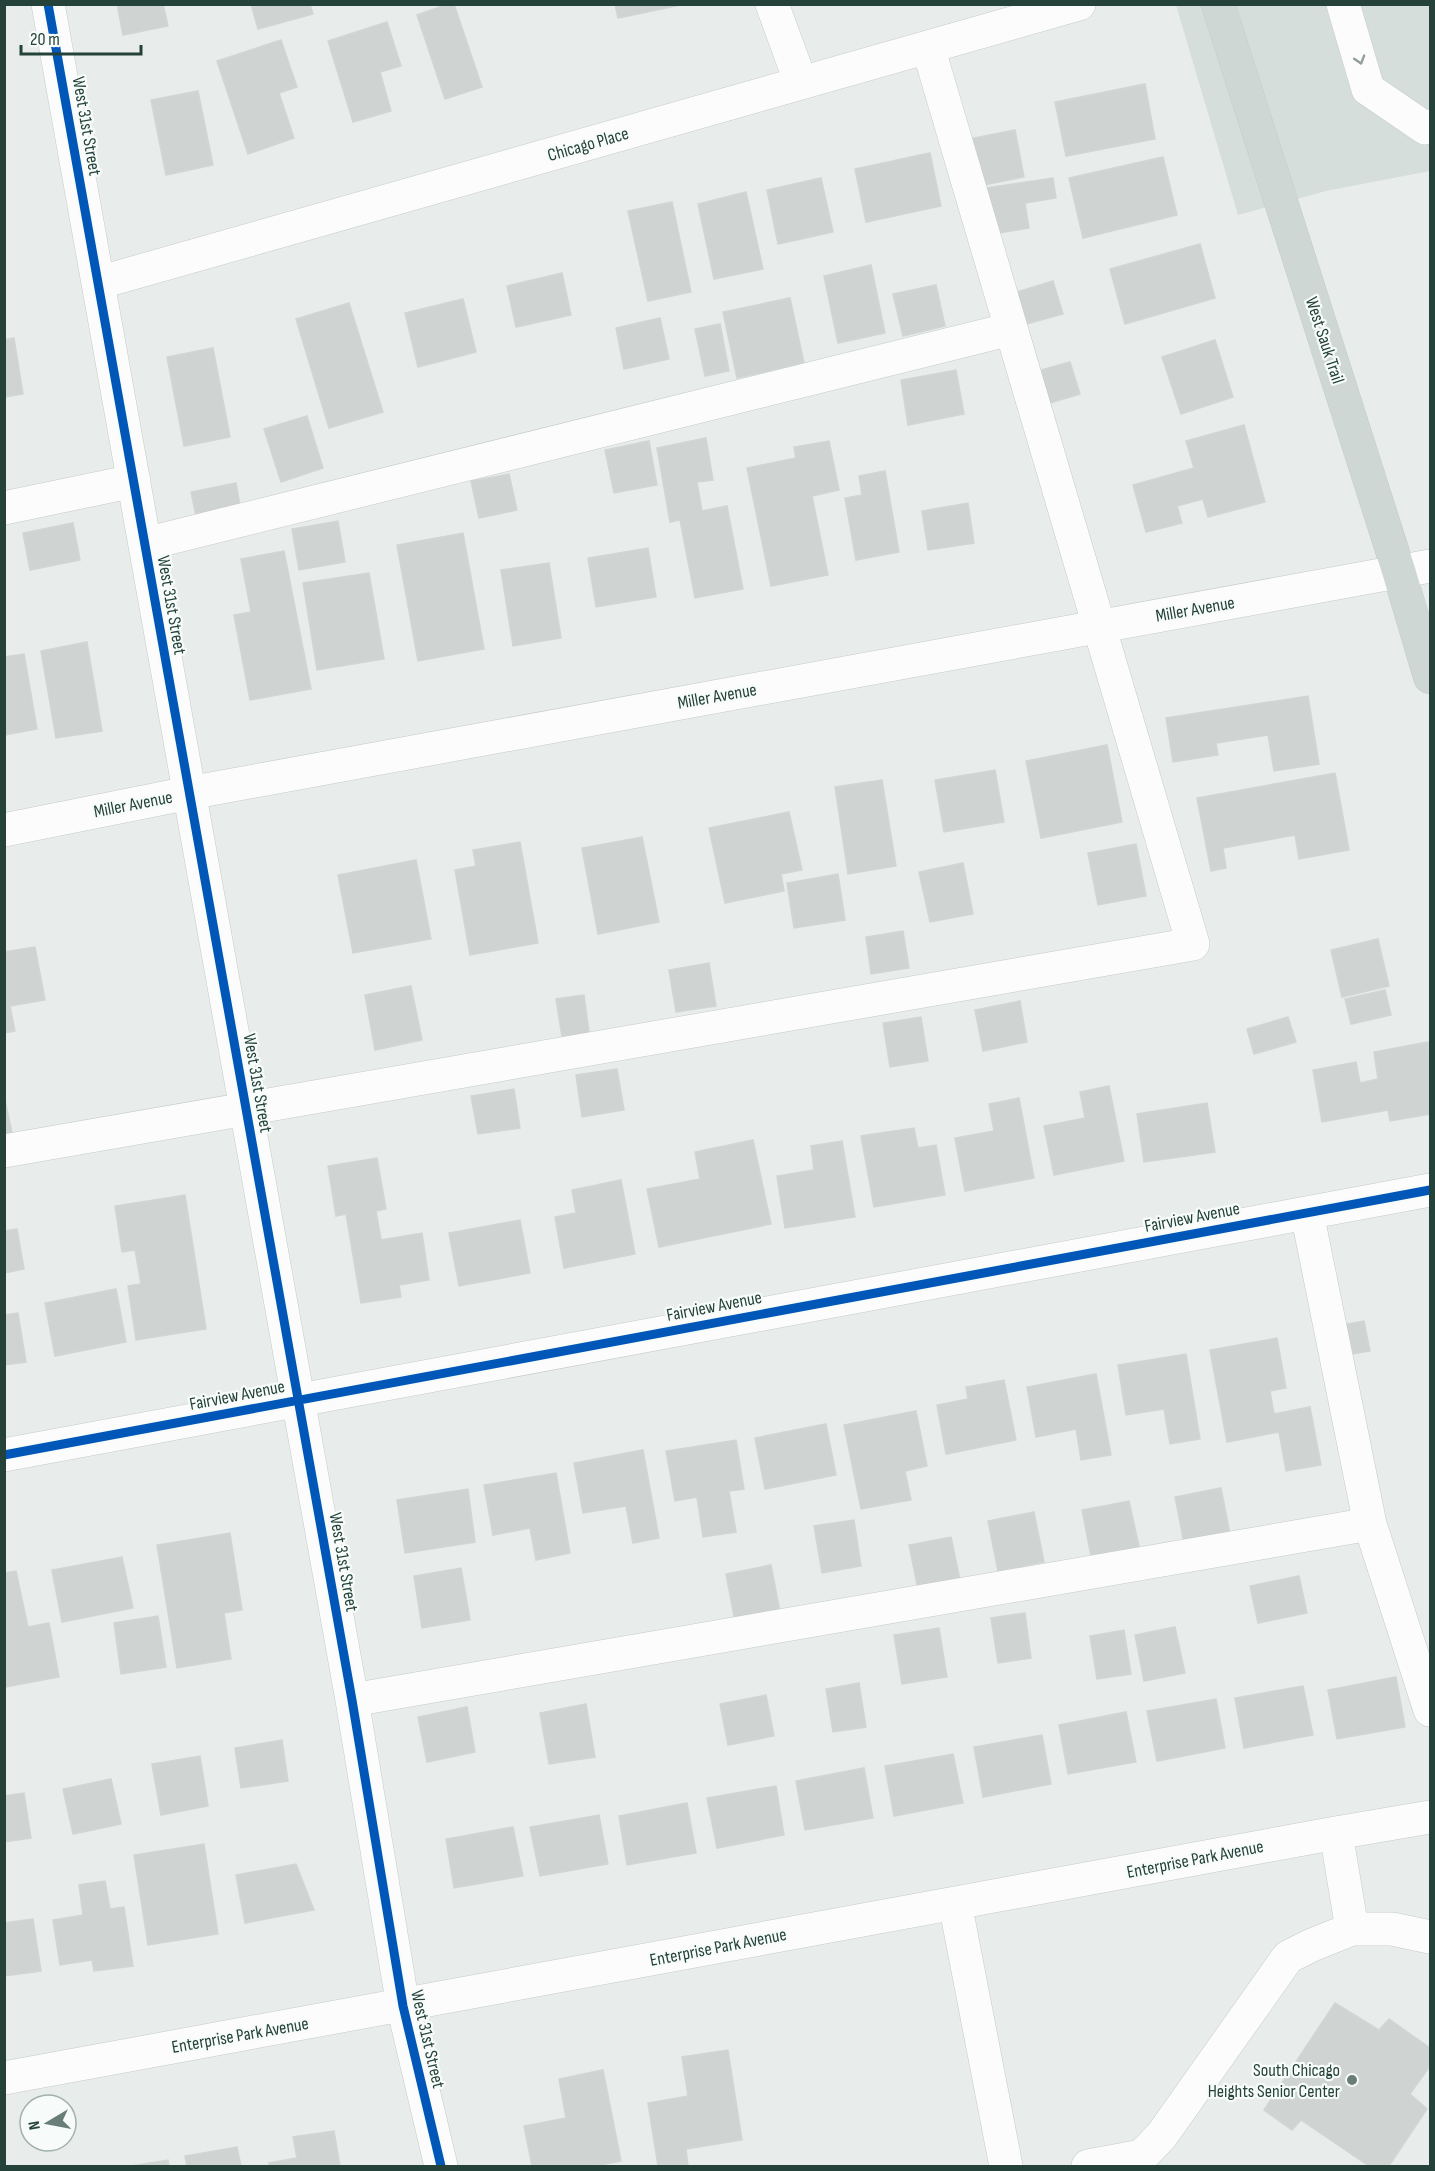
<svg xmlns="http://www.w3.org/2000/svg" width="1435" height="2171" viewBox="0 0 1435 2171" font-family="'Sofia Sans Condensed',sans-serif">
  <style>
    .built { fill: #d6dedb }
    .building { fill: #cfd4d2; stroke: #d1d6d4; stroke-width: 1.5 }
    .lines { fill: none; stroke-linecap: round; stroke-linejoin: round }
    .minor-casing { stroke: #c5cac8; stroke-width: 34 }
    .major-casing { stroke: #c3ccc9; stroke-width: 34 }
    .minor { stroke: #fcfcfc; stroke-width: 33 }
    .major { stroke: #cfd7d5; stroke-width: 33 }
    .cycleway-casing { stroke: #f7fbf9; stroke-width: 13 }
    .cycleway { stroke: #0057b8; stroke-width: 9 }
    .oneway { stroke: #909f9b }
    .poi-dot { fill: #697e78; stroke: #f7fbf9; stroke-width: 2 }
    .labels { text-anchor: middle; stroke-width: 4.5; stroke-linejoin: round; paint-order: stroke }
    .street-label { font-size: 18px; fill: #24423a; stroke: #f7fbf9 }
    .poi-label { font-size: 18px; fill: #24423a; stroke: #f7fbf9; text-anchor: end }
  </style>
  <rect width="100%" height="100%" fill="#e8edeb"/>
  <path class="built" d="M1176,5h254v166l-104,20 -88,24z"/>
  <path class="building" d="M117,4h46l5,22 -45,9z
    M251,4h59l3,10 -55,15z
    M448,4h6l28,83 -37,12 -28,-84z
    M615,4h70l-67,14z
    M387,22l14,44 -21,6 11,39 -38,11 -25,-81z
    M281,40l16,47 -18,6 15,45 -46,16 -31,-93z
    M1145,84l10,55 -89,17 -11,-54z
    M198,91l15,74 -47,10 -15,-75z
    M1015,130l9,47 -46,9 -9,-47z
    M930,153l11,53 -75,16 -11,-53z
    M1163,157l14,58 -94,23 -14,-60z
    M821,178l12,54 -55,12 -11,-54z
    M1053,178l3,20 -31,5 4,25 -42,7 -7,-46z
    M746,192l17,77 -49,10 -16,-75z
    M672,202l19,90 -43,9 -20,-90z
    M1200,244l15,54 -90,26 -15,-55z
    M871,265l14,68 -47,10 -14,-67z
    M562,273l9,42 -55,12 -9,-41z
    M1053,281l10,33 -37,10 -9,-32z
    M936,285l9,41 -42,10 -10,-42z
    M790,298l14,65 -67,15 -14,-66z
    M463,299l13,53 -58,15 -13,-54z
    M349,303l34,109 -54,16 -33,-109z
    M660,318l9,41 -45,10 -8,-41z
    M720,324l9,47 -24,5 -10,-47z
    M14,338l9,56 -19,3v-57z
    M1215,340l18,57 -52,17 -19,-57z
    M213,348l17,89 -46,9 -17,-89z
    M1070,362l10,32 -37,11 -9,-33z
    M956,370l8,44 -56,11 -7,-45z
    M307,416l16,52 -42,14 -17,-53z
    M1244,425l21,77 -57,15 -5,-18 -26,7 5,17 -36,9 -13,-47 61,-17 -8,-27z
    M706,438l7,42 -16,2 5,29 25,-5 16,83 -48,9 -15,-78 -10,2 -13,-74z
    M649,441l8,44 -43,8 -9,-43z
    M829,441l10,49 -27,6 16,79 -57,11 -24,-118 49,-10 -2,-11z
    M885,471l14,81 -43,8 -11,-62 17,-3 -3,-19z
    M509,474l8,36 -38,8 -8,-37z
    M236,483l4,23 -44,10 -5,-24z
    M968,503l6,40 -46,7 -6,-39z
    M338,521l7,41 -46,8 -7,-41z
    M73,523l7,37 -50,10 -7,-37z
    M463,533l21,116 -66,12 -21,-116z
    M648,548l8,49 -60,10 -8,-49z
    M284,551l27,138 -61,11 -16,-85 17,-3 -10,-53z
    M549,563l12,75 -48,8 -12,-76z
    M369,573l15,86 -67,11 -14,-87z
    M87,642l15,89 -46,7 -15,-87z
    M24,654l13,75 -33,6v-78z
    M1308,696l11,68 -45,7 -6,-36 -52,8 2,12 -45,7 -7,-44z
    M1107,745l15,77 -81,16 -15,-77z
    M995,770l9,52 -60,10 -9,-52z
    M1335,773l14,77 -50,9 -4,-24 -72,13 3,20 -15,3 -14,-73z
    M882,780l14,86 -48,8 -13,-87z
    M789,812l13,58 -21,4 3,17 -59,12 -16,-75z
    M642,837l17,85 -61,12 -16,-86z
    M520,842l18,101 -68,12 -15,-85 21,-4 -3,-16z
    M1136,844l10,52 -48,9 -10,-52z
    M416,860l15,79 -78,14 -15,-78z
    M963,863l10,51 -43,8 -11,-50z
    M838,874l7,46 -51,8 -7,-45z
    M903,931l6,37 -38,6 -5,-37z
    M1378,939l11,47 -47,11 -11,-47z
    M35,947l10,53 -35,6 5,25 -11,2v-81z
    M709,963l7,43 -40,6 -7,-42z
    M411,986l11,54 -47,10 -10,-55z
    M1385,990l6,25 -40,9 -6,-25z
    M584,995l6,44 -27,4 -7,-44z
    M1020,1001l7,41 -44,9 -8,-41z
    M921,1017l7,44 -38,6 -7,-44z
    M1288,1017l8,25 -42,12 -7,-25z
    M1428,1042l2,16v56l-40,7 -2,-11 -66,12 -9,-52 43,-8 4,21 18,-4 -4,-27z
    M617,1069l7,41 -42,7 -6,-42z
    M1109,1086l15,75 -70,14 -10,-49 41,-8 -5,-26z
    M514,1089l6,39 -42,6 -7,-38z
    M4,1096l9,41 -9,2z
    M1019,1098l15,80 -69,13 -10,-53 39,-7 -5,-27z
    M1207,1103l8,49 -71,10 -7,-48z
    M914,1128l4,20 18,-3 9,50 -71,12 -13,-71z
    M753,1140l18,84 -112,23 -12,-58 53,-10 -5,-27z
    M842,1141l13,76 -70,11 -8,-52 37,-6 -3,-24z
    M377,1158l9,51 -10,2 5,29 41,-7 7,47 -30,5 2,12 -40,6 -15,-89 -10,2 -8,-50z
    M621,1180l14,74 -71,14 -9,-51 21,-4 -4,-23z
    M185,1195l21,134 -70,11 -8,-54 13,-2 -6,-34 -13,2 -7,-46z
    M520,1220l10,53 -71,13 -10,-53z
    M17,1229l7,40 -20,4v-42z
    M116,1289l10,53 -71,14 -10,-53z
    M18,1313l8,49 -22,3v-50z
    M1364,1321l6,30 -29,5 -5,-30z
    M1277,1338l9,50 -16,3 4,23 36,-7 11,58 -35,6 -7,-39 -52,10 -17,-92z
    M1186,1354l14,85 -30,5 -6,-35 -38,6 -8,-50z
    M1096,1374l15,81 -30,5 -5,-31 -40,8 -9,-50z
    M1004,1380l12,60 -70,14 -9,-49 31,-6 -2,-12z
    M916,1411l11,55 -22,5 6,29 -50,9 -17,-84z
    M826,1424l10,51 -71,14 -10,-51z
    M736,1440l8,49 -15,2 7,41 -33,5 -6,-40 -22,4 -9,-50z
    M643,1450l16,88 -26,5 -7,-37 -43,7 -9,-50z
    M556,1473l14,80 -34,7 -6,-32 -37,7 -9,-50z
    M1221,1488l9,46 -46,9 -9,-46z
    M468,1489l7,53 -70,11 -8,-53z
    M1129,1501l11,50 -48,10 -10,-51z
    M1034,1512l10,50 -46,9 -10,-50z
    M854,1520l7,46 -39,7 -8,-47z
    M230,1533l12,77 -18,3 7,46 -54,9 -20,-123z
    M951,1537l9,43 -42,9 -9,-44z
    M122,1557l11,51 -71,14 -10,-52z
    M771,1565l9,47 -45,9 -9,-47z
    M461,1568l9,52 -48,8 -8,-52z
    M16,1571l12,56 21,-4 10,54 -53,10 -2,-9v-105z
    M1299,1576l8,37 -49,10 -8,-37z
    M1025,1613l6,45 -33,5 -7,-45z
    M158,1616l8,51 -45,7 -7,-51z
    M1175,1627l10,46 -41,8 -9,-46z
    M939,1628l8,49 -45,7 -8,-49z
    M1124,1630l7,44 -34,5 -7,-43z
    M1396,1677l9,50 -68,12 -9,-49z
    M859,1683l7,44 -33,5 -7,-43z
    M1303,1686l10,49 -69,13 -9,-50z
    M766,1695l8,41 -46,9 -8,-41z
    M1216,1699l9,49 -68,13 -10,-50z
    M586,1704l9,53 -46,7 -9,-51z
    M467,1707l8,45 -48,10 -9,-45z
    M1126,1712l10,50 -68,12 -9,-49z
    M1042,1735l9,49 -68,13 -9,-50z
    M282,1740l6,41 -47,7 -6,-40z
    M953,1754l10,49 -69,13 -9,-50z
    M200,1756l8,50 -47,9 -9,-51z
    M864,1768l9,50 -68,12 -9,-49z
    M111,1779l10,45 -48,10 -10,-45z
    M776,1786l8,49 -67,13 -10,-50z
    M24,1793l7,45 -27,4v-46z
    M687,1803l9,50 -69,12 -8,-49z
    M599,1815l9,49 -68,12 -10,-49z
    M513,1827l10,49 -69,12 -8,-49z
    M204,1844l14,90 -70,11 -14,-90z
    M296,1864l18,46 -69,13 -9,-48z
    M105,1881l5,28 14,-2 9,59 -39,5 -2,-11 -32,5 -7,-45 30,-5 -4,-30z
    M33,1919l8,52 -37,5v-53z
    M1335,2003l44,27 10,-11 41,29v18l-20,28 17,15 -38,57h-20l-68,-46 -9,10 -28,-20z
    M728,2050l14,90 -56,9 2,17h-30l-10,-63 40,-7 -6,-39z
    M603,2070l18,91 -26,5h-63l-8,-40 42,-8 -7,-39z
    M334,2131l6,35h-71v-3l28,-5 -4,-21z
    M237,2147l4,19h-54l-2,-10z
    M168,2160l1,6h-38z"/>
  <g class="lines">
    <g class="minor-casing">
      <path id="minor" d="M48,4l304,1696 51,306 38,160
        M772,4l29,79
        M1343,4l25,85 57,39 5,-2
        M98,283l981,-279
        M4,508l130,-27
        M145,544l866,-215
        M4,830l185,-37 1241,-227
        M4,1151l1189,-207 -265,-897
        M1307,1213l63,311 60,186
        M4,1455l1426,-265
        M352,1700l1018,-176
        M955,1903l51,263
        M1352,1929h40l38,8
        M4,2078l1332,-245 94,-16
        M1088,2166l54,-10 20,-21 126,-178 24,-12 40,-16 -16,-96"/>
    </g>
    <g class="major-casing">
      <path id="major" d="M1218,4l181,568 31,105"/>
    </g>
    <use href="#minor" class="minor"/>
    <use href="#major" class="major"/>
    <g class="cycleway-casing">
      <path id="cycleway" d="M48,4l304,1696 51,306 38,160
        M4,1455l1426,-265"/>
    </g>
    <use href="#cycleway" class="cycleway"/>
  </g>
  <defs><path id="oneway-chevron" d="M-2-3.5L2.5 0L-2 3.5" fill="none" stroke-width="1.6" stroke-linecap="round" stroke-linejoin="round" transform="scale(1.5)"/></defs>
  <use class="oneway" href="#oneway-chevron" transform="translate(1360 60) rotate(73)"/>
  <circle class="poi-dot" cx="1352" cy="2080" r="6"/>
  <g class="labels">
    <g class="street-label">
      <text transform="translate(87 126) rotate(80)" y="6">West 31st Street</text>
      <text transform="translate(588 144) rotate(-16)" y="6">Chicago Place</text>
      <text transform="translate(1325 340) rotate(72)" y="6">West Sauk Trail</text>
      <text transform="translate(172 605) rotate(80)" y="6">West 31st Street</text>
      <text transform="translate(1195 609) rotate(-10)" y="6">Miller Avenue</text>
      <text transform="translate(717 696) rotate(-10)" y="6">Miller Avenue</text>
      <text transform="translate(133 804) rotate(-11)" y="6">Miller Avenue</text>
      <text transform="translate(258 1083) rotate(80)" y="6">West 31st Street</text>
      <text transform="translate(1192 1217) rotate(-11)" y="6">Fairview Avenue</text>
      <text transform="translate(714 1306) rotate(-11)" y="6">Fairview Avenue</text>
      <text transform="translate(237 1395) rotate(-11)" y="6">Fairview Avenue</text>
      <text transform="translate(344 1562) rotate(80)" y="6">West 31st Street</text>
      <text transform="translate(1195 1859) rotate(-11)" y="6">Enterprise Park Avenue</text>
      <text transform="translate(718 1947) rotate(-11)" y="6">Enterprise Park Avenue</text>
      <text transform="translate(240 2035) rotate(-10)" y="6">Enterprise Park Avenue</text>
      <text transform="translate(428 2039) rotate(77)" y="6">West 31st Street</text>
    </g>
    <g class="poi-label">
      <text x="1340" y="2076">South Chicago<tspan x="1340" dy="21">Heights Senior Center</tspan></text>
    </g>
  </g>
  <rect width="1435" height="2171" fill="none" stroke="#24423a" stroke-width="12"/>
  <g transform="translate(48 2123) rotate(260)"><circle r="28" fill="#f7fbf9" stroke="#a3b1ad" stroke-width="1.5"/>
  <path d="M0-4.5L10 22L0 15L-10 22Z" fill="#697e78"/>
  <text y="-9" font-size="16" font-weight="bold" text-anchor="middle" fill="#24423a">N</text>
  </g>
  <path d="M21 45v9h120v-9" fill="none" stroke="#24423a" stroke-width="3"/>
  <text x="30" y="45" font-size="18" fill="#24423a" stroke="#f7fbf9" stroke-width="4.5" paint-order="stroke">20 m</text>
</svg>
